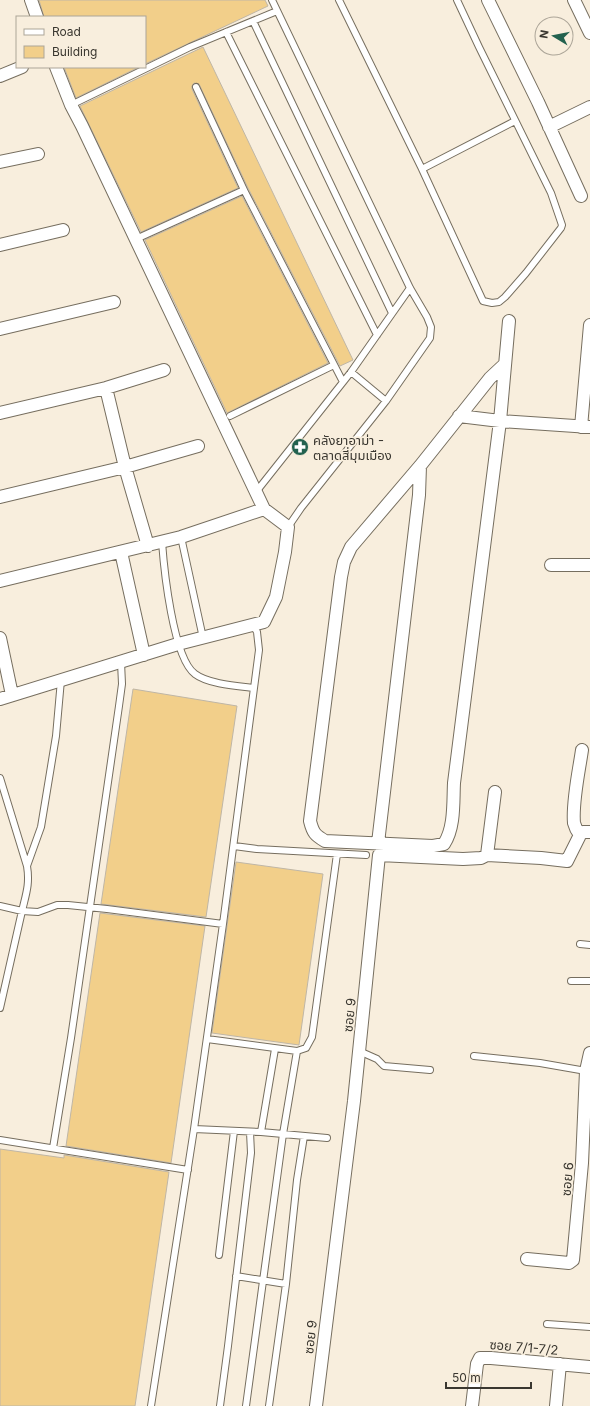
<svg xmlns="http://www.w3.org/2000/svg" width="590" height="1406" viewBox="0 0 590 1406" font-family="Inter,'Noto Sans Thai',sans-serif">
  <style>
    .building { fill: #f2cf8a; stroke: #bfb6a6 }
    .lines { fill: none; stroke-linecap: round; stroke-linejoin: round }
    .service-casing { stroke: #766e5f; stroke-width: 8 }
    .minor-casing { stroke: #766e5f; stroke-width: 14 }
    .service { stroke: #fff; stroke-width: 6 }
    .minor { stroke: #fff; stroke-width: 12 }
    .labels { text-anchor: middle; stroke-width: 3.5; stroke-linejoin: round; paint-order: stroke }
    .poi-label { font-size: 13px; fill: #3a3730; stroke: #f8eedd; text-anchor: start }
    .street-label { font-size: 13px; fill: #3a3730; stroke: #f8eedd }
  </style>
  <rect width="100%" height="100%" fill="#f8eedd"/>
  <path class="building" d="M39,0h226l3,6 -123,58v-47h-101z
    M203,47l150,313 -13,6 -92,-178 -49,-104 -5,-1 -2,3v3l46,99 -97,44 -61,-126z
    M64,67h75l-63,31z
    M242,196l86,167 -101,50 -82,-173z
    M133,689l104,17 -31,211 -105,-13z
    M236,862l87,12 -24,171 -87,-12z
    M100,913l105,13 -34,237 -105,-17z
    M0,1149l64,9v-3l105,17 -34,234h-135z"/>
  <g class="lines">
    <g class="service-casing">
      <path id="service" d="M272,0l138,288 17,29 4,10 -1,11 -44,63 -85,107 -13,19
        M339,0l83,169 61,132 9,2 7,-1 6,-5 21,-24 35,-45 1,-3 -11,-32 -72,-146 -22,-47
        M253,21l139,292
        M226,32l151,303
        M196,87l48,103 99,192
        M71,105l119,-58 87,-36
        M422,169l93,-48
        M136,239l108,-49
        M351,372l35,29
        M230,416l104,-51
        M256,492l95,-120 59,-84
        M181,537l22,101
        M162,542c2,27 11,116 33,132 13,10 42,12 59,14
        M0,778l27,88c3,18 -1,28 -5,45l16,1 19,-7h11l39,4 116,15
        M234,846l23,3 109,6
        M27,866l14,-39 15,-91 5,-56
        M0,906l22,5 -22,97
        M580,944l10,1
        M571,981h19
        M207,1039l90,12 9,-3 6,-11 25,-183
        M359,1051l18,8 7,7 46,4
        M474,1056l66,7 46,8
        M194,1129l67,3 66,6
        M261,1132l14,-83
        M0,1140l188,30
        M53,1148l18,-110 48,-332 3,-22 -1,-22
        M219,1255l15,-124
        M236,1276l50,8
        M547,1324l43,3
        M151,1406l43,-277 29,-205 36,-274 -2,-18 -4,-7
        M220,1406l8,-60 23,-193 -1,-21
        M246,1406l37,-272 14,-83
        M269,1406l17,-122 11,-104 7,-44"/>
    </g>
    <g class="minor-casing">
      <path id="minor" d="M31,0l6,17
        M488,0l50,102 43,94
        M574,0l16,33
        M0,76l22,-9
        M549,127l41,-20
        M0,162l38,-8
        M0,245l63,-15
        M0,329l114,-27
        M505,364l-15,14 -70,88 -69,81 -7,15 -3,15 -31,244c3,12 5,14 15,20l108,5 11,-2c11,-17 9,-42 10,-61l46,-362 9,-100
        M106,388l19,79 23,79
        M0,413l106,-25 58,-18
        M459,416l41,5 90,6
        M581,427l9,-102
        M0,497l125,-30 73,-21
        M121,552l23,103
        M551,565h39
        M0,581l181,-44 83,-28
        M0,638l12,57
        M0,699l178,-55 86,-22 12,-25 9,-45 3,-25 -24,-18 -182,-383 -11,-21 -15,-38
        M580,835c-3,-4 -5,-8 -6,-12 -2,-21 5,-52 8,-73
        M378,843l41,-348 1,-29
        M487,855l8,-63
        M527,1259l42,4 4,-3 9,-97 4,-92 4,-18
        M316,1406l38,-305 25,-246 84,4 18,-1 6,-3 54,3 26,3 13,-26 3,-3h7
        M472,1406l5,-42 3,-6h11l99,9
        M556,1406l4,-42"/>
    </g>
    <use href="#service" class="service"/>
    <use href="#minor" class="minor"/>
  </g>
  <defs>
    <g id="pharmacy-disc" transform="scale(0.9)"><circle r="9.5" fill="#23624f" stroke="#f8eedd"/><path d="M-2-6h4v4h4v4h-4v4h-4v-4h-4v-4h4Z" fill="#fff"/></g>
  </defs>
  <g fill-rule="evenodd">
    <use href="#pharmacy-disc" x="300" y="447"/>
  </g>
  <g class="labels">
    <g class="poi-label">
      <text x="313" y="445">คลังยาอาม่า -<tspan x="313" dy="15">ตลาดสี่มุมเมือง</tspan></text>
    </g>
    <g class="street-label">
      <text transform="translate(349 1015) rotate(-84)" y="5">ซอย 9</text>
      <text transform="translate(567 1179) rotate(-85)" y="5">ซอย 6</text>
      <text transform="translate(310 1337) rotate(-83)" y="5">ซอย 9</text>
      <text transform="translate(524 1347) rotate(5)" y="5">ซอย 7/1-7/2</text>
    </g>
  </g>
  <rect x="16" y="16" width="130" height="52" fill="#f8eedd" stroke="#aca598"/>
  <rect x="24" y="29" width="20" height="6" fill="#ffffff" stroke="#aca598"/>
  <text x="52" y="36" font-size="12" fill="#3a3730">Road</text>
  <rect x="24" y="46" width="20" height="12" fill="#f2cf8a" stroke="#aca598"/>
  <text x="52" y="56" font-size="12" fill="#3a3730">Building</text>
  <g transform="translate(554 36) rotate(280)"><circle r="19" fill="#f8eedd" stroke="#aca598"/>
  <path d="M0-3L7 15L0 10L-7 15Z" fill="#23624f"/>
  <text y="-6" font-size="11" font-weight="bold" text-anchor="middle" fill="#3a3730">N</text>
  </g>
  <path d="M446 1382v6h85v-6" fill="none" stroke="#3a3730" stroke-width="2"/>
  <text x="452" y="1382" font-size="12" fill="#3a3730" stroke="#f8eedd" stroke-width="3" paint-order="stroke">50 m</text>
</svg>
